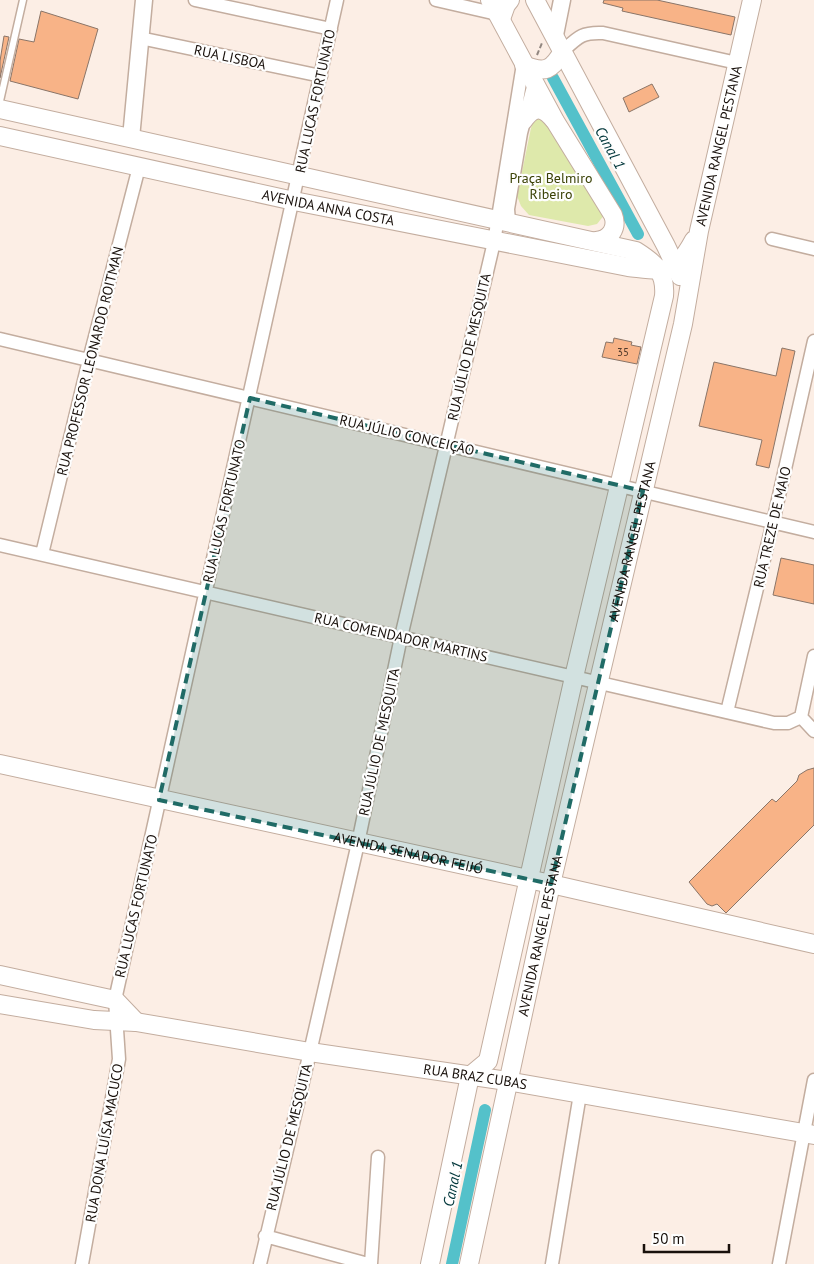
<svg xmlns="http://www.w3.org/2000/svg" width="814" height="1264" viewBox="0 0 814 1264" font-family="'PT Sans',sans-serif">
  <style>
    .green { fill: #dee9ab }
    .lines { fill: none; stroke-linecap: round; stroke-linejoin: round }
    .canal { stroke: #54c1ca; stroke-width: 12 }
    .building { fill: #f8b387; stroke: #8a7568 }
    .service-casing { stroke: #c3ad9f; stroke-width: 9 }
    .minor-casing { stroke: #c3ad9f; stroke-width: 15 }
    .tertiary-casing { stroke: #c3ad9f; stroke-width: 19 }
    .secondary-casing { stroke: #c3ad9f; stroke-width: 20 }
    .path { stroke: #928780; stroke-width: 2; stroke-dasharray: 5 2.5; stroke-linecap: butt }
    .service { stroke: #fff; stroke-width: 6 }
    .minor { stroke: #fff; stroke-width: 12 }
    .tertiary { stroke: #fff; stroke-width: 16 }
    .secondary { stroke: #fff; stroke-width: 18 }
    .marked { fill: #206b66; fill-opacity: 0.2; stroke: #206b66; stroke-width: 4; stroke-dasharray: 10 6; stroke-linejoin: round }
    .labels { text-anchor: middle; stroke-width: 4.5; stroke-linejoin: round; paint-order: stroke }
    .number-label { font-size: 11px; fill: #50392a }
    .street-label { font-size: 14px; fill: #18100b; stroke: #fefefe }
    .park-label { font-size: 14px; fill: #3a4105; stroke: #fefefe }
    .water-label { font-size: 15px; font-style: italic; fill: #00363a; stroke: #fefefe }
  </style>
  <rect width="100%" height="100%" fill="#fceee5"/>
  <path class="green" d="M544,114l61,100 -8,10 -9,2 -59,-11 -8,-9 -4,-10 14,-68 4,-11z"/>
  <g class="lines">
    <path class="canal" d="M553,78l85,156
      M452,1264l33,-154"/>
  </g>
  <path class="building" d="M604,0h53l78,17 -4,18 -109,-24 1,-3 -20,-5z
    M41,11l57,18 -20,70 -68,-18 9,-42 15,3z
    M4,36l5,1 -9,41v-17z
    M652,84l7,13 -30,15 -6,-14z
    M614,338l18,4 -1,3 10,2 -4,17 -35,-7 4,-15 7,1z
    M782,348l13,3 -26,117 -13,-3 6,-25 -63,-14 15,-64 62,14z
    M781,558l33,7v39l-41,-9z
    M814,768v57l-88,88 -9,-9 -5,2 -5,-2 -18,-22 83,-83 4,3 21,-21 2,-6 8,-5z"/>
  <g class="lines">
    <g class="service-casing">
      <path id="service" d="M0,101l23,-101"/>
    </g>
    <g class="minor-casing">
      <path id="minor" d="M195,0l136,29
        M436,0l61,14
        M140,38l181,38
        M563,51c15,-14 19,-19 40,-18l134,30
        M509,222l-1,-13 13,-76 13,-50
        M772,239l42,10
        M0,339l814,193
        M0,545l774,178h14l13,-6
        M42,554l47,-194 50,-193
        M814,656l-13,61 13,14
        M727,712l46,-190 41,-181
        M265,1236l103,28
        M82,1264l37,-205 -4,-59 222,-1000
        M260,1264l50,-212 48,-209 43,-206 93,-395 29,-178
        M371,1264l7,-107
        M552,1264l28,-170
        M779,1264l35,-184"/>
    </g>
    <g class="tertiary-casing">
      <path id="tertiary" d="M555,35l7,-35
        M131,138l13,-138"/>
    </g>
    <g class="secondary-casing">
      <g id="secondary">
        <path d="M490,0l65,121 58,94c5,13 -3,25 -17,26"/>
        <path d="M535,0l131,246 14,30"/>
        <path d="M501,19l5,-14 4,-5"/>
        <path d="M524,65c21,9 28,5 39,-14"/>
        <path d="M0,109l636,142c19,12 30,21 28,45l-90,381 -86,384 -18,15 -40,188"/>
        <path d="M523,121c11,-15 19,-15 31,-1"/>
        <path id="s1" d="M0,136l294,65 334,66c37,4 47,9 66,-27"/>
        <path id="s2" d="M0,764l551,120 263,60"/>
        <path d="M0,975l115,25 21,22"/>
        <path id="s3" d="M0,1004l94,16 42,2 174,30 197,29 307,54"/>
        <path id="s4" d="M469,1264l82,-380 132,-560 16,-93 53,-231"/>
      </g>
    </g>
    <path class="path" d="M537,55l5,-12"/>
    <use href="#service" class="service"/>
    <use href="#minor" class="minor"/>
    <use href="#tertiary" class="tertiary"/>
    <use href="#secondary" class="secondary"/>
  </g>
  <path class="marked" d="M250,398l393,93 -92,393 -392,-84z"/>
  <g class="labels">
    <g class="number-label">
      <text x="623" y="356">35</text>
    </g>
    <g class="street-label">
      <text transform="translate(230 57) rotate(12)" y="5">RUA LISBOA</text>
      <text transform="translate(315 101) rotate(-78)" y="5">RUA LUCAS FORTUNATO</text>
      <text dy="5" stroke="none"><textPath href="#s4" startOffset="1146">AVENIDA RANGEL PESTANA</textPath></text>
      <text dy="5" stroke="none"><textPath href="#s1" startOffset="336">AVENIDA ANNA COSTA</textPath></text>
      <text transform="translate(469 347) rotate(-77)" y="5">RUA JÚLIO DE MESQUITA</text>
      <text transform="translate(90 361) rotate(-76)" y="5">RUA PROFESSOR LEONARDO ROITMAN</text>
      <text transform="translate(407 435) rotate(13)" y="5">RUA JÚLIO CONCEIÇÃO</text>
      <text transform="translate(224 511) rotate(-77)" y="5">RUA LUCAS FORTUNATO</text>
      <text transform="translate(772 527) rotate(-77)" y="5">RUA TREZE DE MAIO</text>
      <text dy="5" stroke="none"><textPath href="#s4" startOffset="741">AVENIDA RANGEL PESTANA</textPath></text>
      <text transform="translate(401 637) rotate(13)" y="5">RUA COMENDADOR MARTINS</text>
      <text transform="translate(379 742) rotate(-78)" y="5">RUA JÚLIO DE MESQUITA</text>
      <text dy="5" stroke="none"><textPath href="#s2" startOffset="418">AVENIDA SENADOR FEIJÓ</textPath></text>
      <text transform="translate(136 906) rotate(-77)" y="5">RUA LUCAS FORTUNATO</text>
      <text dy="5" stroke="none"><textPath href="#s4" startOffset="336">AVENIDA RANGEL PESTANA</textPath></text>
      <text dy="5" stroke="none"><textPath href="#s3" startOffset="481">RUA BRAZ CUBAS</textPath></text>
      <text transform="translate(289 1137) rotate(-76)" y="5">RUA JÚLIO DE MESQUITA</text>
      <text transform="translate(104 1143) rotate(-80)" y="5">RUA DONA LUÍSA MACUCO</text>
    </g>
    <g class="park-label">
      <text x="551" y="183">Praça Belmiro<tspan x="551" dy="16">Ribeiro</tspan></text>
    </g>
    <g class="water-label">
      <text transform="translate(610 148) rotate(61)" y="5">Canal 1</text>
      <text transform="translate(453 1184) rotate(-78)" y="5">Canal 1</text>
    </g>
  </g>
  <path d="M644 1244v8h85v-8" fill="none" stroke="#18100b" stroke-width="2.5"/>
  <text x="652" y="1244" font-size="15" fill="#18100b" stroke="#fefefe" stroke-width="4" paint-order="stroke">50 m</text>
</svg>
